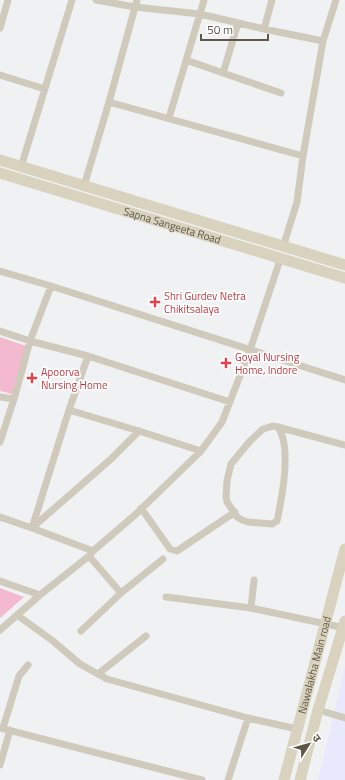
<svg xmlns="http://www.w3.org/2000/svg" width="345" height="780" viewBox="0 0 345 780" font-family="'Titillium Web','Noto Sans Devanagari',sans-serif">
  <style>
    .commercial { fill: #e8e9fd }
    .green { fill: #f3bacf }
    .lines { fill: none; stroke-linecap: round; stroke-linejoin: round }
    .street { stroke: #cfcabc; stroke-width: 7 }
    .secondary { stroke: #d8d2be; stroke-width: 11 }
    .health-dot { fill: #e0444e; stroke: #fff; stroke-width: 1.5 }
    .labels { text-anchor: middle; stroke-width: 3.5; stroke-linejoin: round; paint-order: stroke }
    .street-label { font-size: 11px; fill: #5e5746; stroke: #fff }
    .health-label { font-size: 11px; fill: #be3a42; stroke: #fff; text-anchor: start }
  </style>
  <rect width="100%" height="100%" fill="#eff1f2"/>
  <path class="commercial" d="M345,667v113h-27z"/>
  <path class="green" d="M0,337l26,9 -14,48 -12,-3z
    M0,588l24,9 -24,21z"/>
  <g class="lines">
    <path class="street" d="M96,0l39,7 65,7 64,15 59,12
      M238,23l-15,50 58,20
      M0,28l8,-28
      M264,29l8,-29
      M186,60l37,13
      M0,75l45,14
      M109,102l194,54
      M169,118l35,-118
      M21,167l51,-167
      M84,186l25,-84 28,-102
      M283,247l14,-45 6,-46 20,-115 13,-41
      M0,271l51,15 294,94
      M0,331l30,10 58,15 142,46
      M0,397l14,2
      M69,410l70,21 62,20
      M278,427c14,20 4,71 -1,94l-5,3 -24,-2 -6,-2 -5,-3 -10,-15 -1,-5 1,-16 4,-17 19,-23 13,-12 10,-3 5,1 67,18
      M0,442l14,-43 16,-58 21,-55
      M141,508l29,41 7,2 58,-39
      M0,517l32,11 61,23
      M33,527l78,-68 28,-28
      M32,528l37,-118 19,-54
      M89,556l32,37
      M0,581l40,14
      M166,597l85,11 94,20
      M251,608l3,-28
      M17,615l36,26 27,23 27,15 141,39 49,11
      M0,630l40,-35 49,-39 4,-5 43,-37 65,-63 21,-29 28,-72 30,-90
      M81,631l40,-38 42,-34
      M98,674l48,-38
      M318,710l27,8
      M0,728l202,52
      M3,728l16,-52 9,-11
      M0,765l10,-35
      M228,780l20,-62"/>
    <g class="secondary">
      <path d="M0,160l345,105"/>
      <path id="s1" d="M0,173l345,105"/>
      <path id="s2" d="M284,780l61,-231"/>
      <path d="M300,780l18,-70 27,-89"/>
    </g>
  </g>
  <g class="health-dot">
    <path d="M153 296h4v4h4v4h-4v4h-4v-4h-4v-4h4z"/>
    <path d="M224 357h4v4h4v4h-4v4h-4v-4h-4v-4h4z"/>
    <path d="M30 372h4v4h4v4h-4v4h-4v-4h-4v-4h4z"/>
  </g>
  <g class="labels">
    <g class="street-label">
      <text dy="4" stroke="none"><textPath href="#s1" startOffset="180">Sapna Sangeeta Road</textPath></text>
      <text dy="4" stroke="none"><textPath href="#s2" startOffset="119">Nawalakha Main road</textPath></text>
    </g>
    <g class="health-label">
      <text x="164" y="300">Shri Gurdev Netra<tspan x="164" dy="13">Chikitsalaya</tspan></text>
      <text x="235" y="361">Goyal Nursing<tspan x="235" dy="13">Home, Indore</tspan></text>
      <text x="41" y="376">Apoorva<tspan x="41" dy="13">Nursing Home</tspan></text>
    </g>
  </g>
  <g transform="translate(309 744) rotate(53)" stroke="#ffffff" stroke-width="3" paint-order="stroke">
  <path d="M0-3L7 15L0 10L-7 15Z" fill="#5e5746"/>
  <text y="-6" font-size="11" font-weight="bold" text-anchor="middle" fill="#5e5746">उ</text>
  </g>
  <path d="M201 34v6h67v-6" fill="none" stroke="#5e5746" stroke-width="2"/>
  <text x="207" y="34" font-size="12" fill="#5e5746" stroke="#ffffff" stroke-width="3" paint-order="stroke">50 m</text>
</svg>
